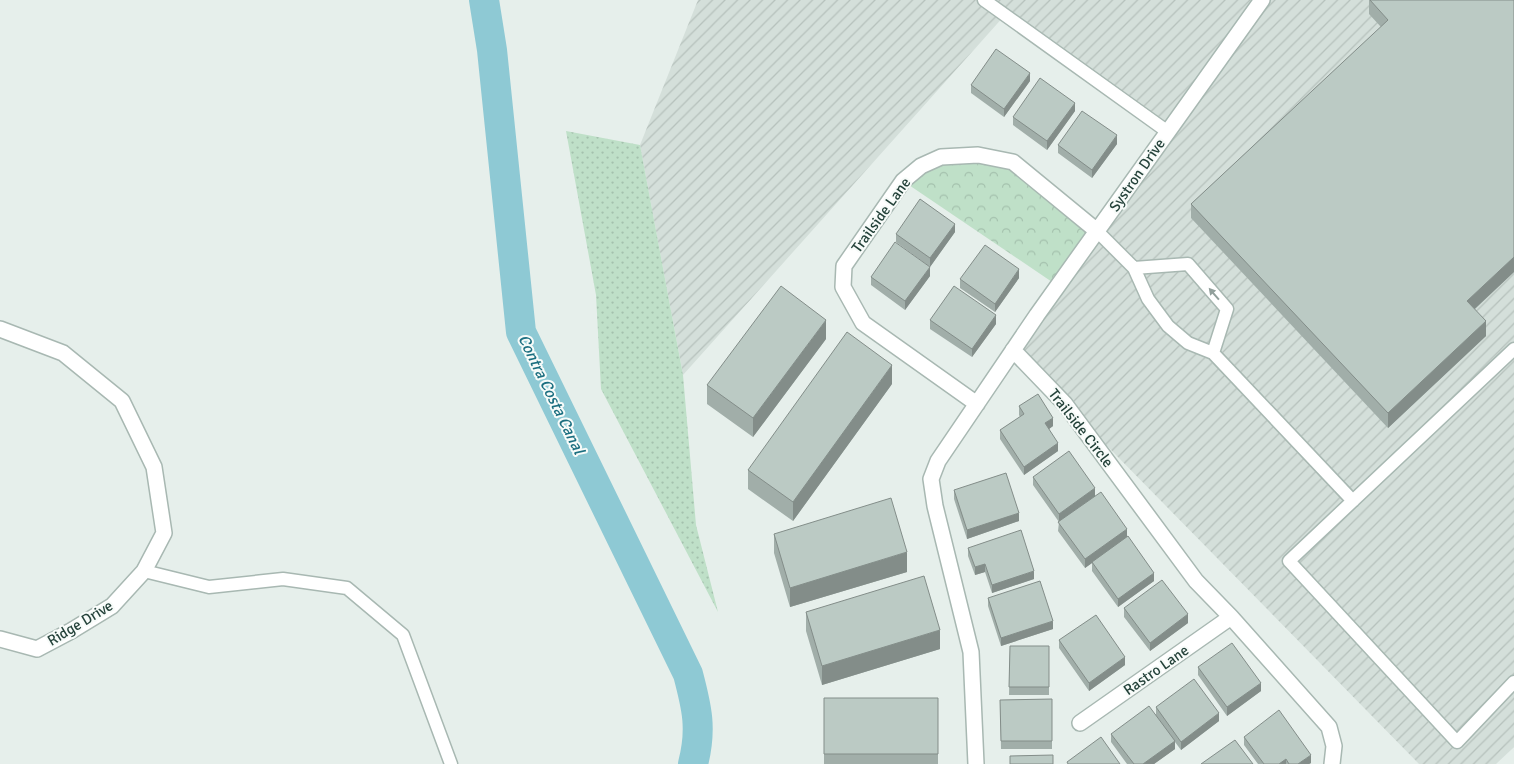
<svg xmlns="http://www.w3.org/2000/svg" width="1514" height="764" viewBox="0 0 1514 764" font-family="Signika,sans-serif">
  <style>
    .industrial { fill: url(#industrial-furrows) }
    .grass { fill: url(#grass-dots) }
    .forest { fill: url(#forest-crowns) }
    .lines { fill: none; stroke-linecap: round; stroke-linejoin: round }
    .canal { stroke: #8ec9d4; stroke-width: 30 }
    .lane-casing { stroke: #a8b8b2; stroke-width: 15 }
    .street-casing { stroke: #a8b8b2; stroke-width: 18 }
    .lane { stroke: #fff; stroke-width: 12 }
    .street { stroke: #fff; stroke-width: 15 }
    .wall { fill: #a1aea9 }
    .shaded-wall { fill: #838d89 }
    .building { fill: #bbcac4; stroke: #838d89 }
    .oneway { fill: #92a09c }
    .labels { text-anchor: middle; stroke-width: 4; stroke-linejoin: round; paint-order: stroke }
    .street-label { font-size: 15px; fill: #24423a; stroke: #f7fbf9 }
    .water-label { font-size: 16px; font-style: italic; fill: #1c6f80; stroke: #f7fbf9 }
  </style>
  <defs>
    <pattern id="industrial-furrows" width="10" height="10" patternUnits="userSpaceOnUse" patternTransform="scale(1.25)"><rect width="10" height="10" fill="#d4dfda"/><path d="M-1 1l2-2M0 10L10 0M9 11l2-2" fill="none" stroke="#b6c1bc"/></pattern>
    <pattern id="grass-dots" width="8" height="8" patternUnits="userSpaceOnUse" patternTransform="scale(1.25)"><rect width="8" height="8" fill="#bfe0c8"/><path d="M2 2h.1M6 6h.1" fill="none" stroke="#a4c1ad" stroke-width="1.8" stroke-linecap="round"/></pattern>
    <pattern id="forest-crowns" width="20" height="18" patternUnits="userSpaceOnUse" patternTransform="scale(1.25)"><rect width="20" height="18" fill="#bfe0c8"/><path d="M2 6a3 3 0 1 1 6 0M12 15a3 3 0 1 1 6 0" fill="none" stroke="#a4c1ad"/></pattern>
  </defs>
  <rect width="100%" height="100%" fill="#e6efeb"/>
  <path class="industrial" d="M698,0h564l-94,132 -163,-117 -322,360 -43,-230z
    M1263,0h251v747l-18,17h-77l-406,-414z"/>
  <path class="grass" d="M566,131l74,14 43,230 13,150 22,87 -117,-223 -5,-94z"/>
  <path class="forest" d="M941,157l72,5 84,69 -39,55 -155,-105z"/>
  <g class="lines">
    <path class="canal" d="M484,0l8,50 29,282 167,342c9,34 14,55 5,90"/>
    <g class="lane-casing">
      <path id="lane" d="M984,0l184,132
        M1097,231l37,37 14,31 20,27 20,17 25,10 140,148
        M1134,268l54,-4 39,45 -14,44
        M1514,349l-225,212 168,181 57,-60
        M144,571l65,16 74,-8 64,9 56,47 48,129"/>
    </g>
    <g class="street-casing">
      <path id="street" d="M0,329l63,24 59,48 32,66 10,66 -20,38 -32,35 -41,25 -34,18 -37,-10
        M1013,350l52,54 131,177 35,36 98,110 5,19 -2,18
        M977,404l-114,-81 -20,-36 1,-21 59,-85 18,-15 20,-9 37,-2 35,7 84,69
        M1080,723l151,-106
        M976,764l-5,-112 -36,-146 -4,-27 7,-18 99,-146 225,-315"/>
    </g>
    <use href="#lane" class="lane"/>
    <use href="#street" class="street"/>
  </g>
  <path class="wall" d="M1369,0h145v272l-39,37 11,27 -98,92 -197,-210v-14l190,-177 -12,-13z
    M1030,81l-26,36 -33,-24v-8z
    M1075,111l-28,39 -34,-25v-8z
    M1117,144l-25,34 -34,-25v-8z
    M955,232l-25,35 -34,-25v-8z
    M930,276l-25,34 -34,-25v-8z
    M1019,278l-24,34 -35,-24v-9z
    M930,320l66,4 -24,33 -42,-28z
    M826,339l-73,98 -46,-33v-19z
    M892,384l-99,137 -45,-32v-19z
    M1019,406l34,20 -4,3 9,22 -34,24 -24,-36v-9l20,-13 -1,-2z
    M1033,477l62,19 32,41 27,44 -36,26 -26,-36v-8l-7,5 -27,-37 1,-9 -26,-37z
    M954,490l65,31 -52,18 -13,-40z
    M774,534l133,38 -117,35 -16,-54z
    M968,548l66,31 -42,14 -7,-21 -10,3 -7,-19z
    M988,598l65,31 -52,17 -13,-40z
    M1124,608l64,15 -38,28 -26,-34z
    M806,612l134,37 -118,36 -16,-54z
    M1059,640l66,25 -36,26 -30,-43z
    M1010,646h39v49h-40z
    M1198,667l63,24 -34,25 -29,-41z
    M824,698h114v66h-114z
    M1052,699v50h-51l-1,-49z
    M1156,707l63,14 -38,29 -6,-8v7l-21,15h-27l-16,-22v-8l45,-20z
    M1244,737l67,26 -2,1h-51l-14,-19z"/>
  <path class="shaded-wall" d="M1030,73v8l-26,36v-8z
    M1075,103v8l-28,39v-9z
    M1117,135v9l-25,34v-8z
    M955,224v8l-25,35v-9z
    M1514,257v15l-47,44v-15z
    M930,267v9l-25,34v-9z
    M1019,269v9l-24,34v-8z
    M996,315v9l-24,33v-8z
    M826,320v19l-73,98v-19z
    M1486,321v15l-98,92v-15z
    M892,365v19l-99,137v-19z
    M1053,418v8l-8,6v-9z
    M1058,443v8l-34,24v-8z
    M1095,488v8l-36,26v-8z
    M1019,513v8l-52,18v-9z
    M1127,529v9l-42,30v-9z
    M907,552v20l-117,35v-19z
    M985,564v8l-10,3v-8z
    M1034,571v8l-42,14v-8z
    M1154,573v8l-36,26v-8z
    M1188,614v9l-38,28v-8z
    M1053,621v8l-52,17v-8z
    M940,630v19l-118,36v-19z
    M1125,657v8l-36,26v-8z
    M1261,683v8l-34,25v-9z
    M1219,713v8l-38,29v-8z
    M1175,741v8l-21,15h-11z
    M1311,755v8l-2,1h-11z
    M1286,759v5h-7z"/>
  <path class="building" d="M1370,0h144v257l-47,44 19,20 -98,92 -197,-209 197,-184z
    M996,49l34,24 -26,36 -33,-24z
    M1040,78l35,25 -28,38 -34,-24z
    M1082,111l35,24 -25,35 -34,-25z
    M920,199l35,25 -25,34 -34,-24z
    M895,242l35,25 -25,34 -34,-24z
    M985,245l34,24 -24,35 -35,-25z
    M781,286l45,34 -73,98 -46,-33z
    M954,286l42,29 -24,34 -42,-29z
    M847,332l45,33 -99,137 -45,-32z
    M1038,394l15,24 -8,5 13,20 -34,24 -24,-37 24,-16 -5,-8z
    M1069,451l26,37 -36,26 -26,-37z
    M1006,473l13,40 -52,17 -13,-40z
    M1101,492l26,37 -42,30 -27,-37z
    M891,498l16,54 -117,36 -16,-54z
    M1021,530l13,41 -42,14 -7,-21 -10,3 -7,-19z
    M1128,536l26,37 -36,26 -26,-37z
    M924,576l16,54 -118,36 -16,-54z
    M1162,580l26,34 -38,29 -26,-35z
    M1040,581l13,40 -52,17 -13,-40z
    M1096,615l29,42 -36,26 -30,-43z
    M1232,643l29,40 -34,24 -29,-40z
    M1010,646h39v41h-40z
    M1194,679l25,34 -38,29 -25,-35z
    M824,698h114v56h-114z
    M1052,699v42h-51l-1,-41z
    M1149,706l26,35 -32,23h-9l-23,-30z
    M1279,710l32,45 -13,9h-9l-3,-5 -7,5h-15l-20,-27z
    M1101,737l19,27h-52l-1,-2z
    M1235,740l18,24h-52z
    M1053,755v9h-43v-8z"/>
  <defs><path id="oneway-solid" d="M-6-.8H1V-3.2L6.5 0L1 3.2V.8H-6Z" transform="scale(1.25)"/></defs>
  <use class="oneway" href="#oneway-solid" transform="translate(1214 294) rotate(-131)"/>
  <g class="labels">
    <g class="street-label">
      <text transform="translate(1137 175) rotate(-55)" y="5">Systron Drive</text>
      <text transform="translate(881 215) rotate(-54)" y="5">Trailside Lane</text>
      <text transform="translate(1081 428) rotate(52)" y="5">Trailside Circle</text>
      <text transform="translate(80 623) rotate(-31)" y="5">Ridge Drive</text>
      <text transform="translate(1156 670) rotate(-35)" y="5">Rastro Lane</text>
    </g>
    <g class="water-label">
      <text transform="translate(552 394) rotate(64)" y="6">Contra Costa Canal</text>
    </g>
  </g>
</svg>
